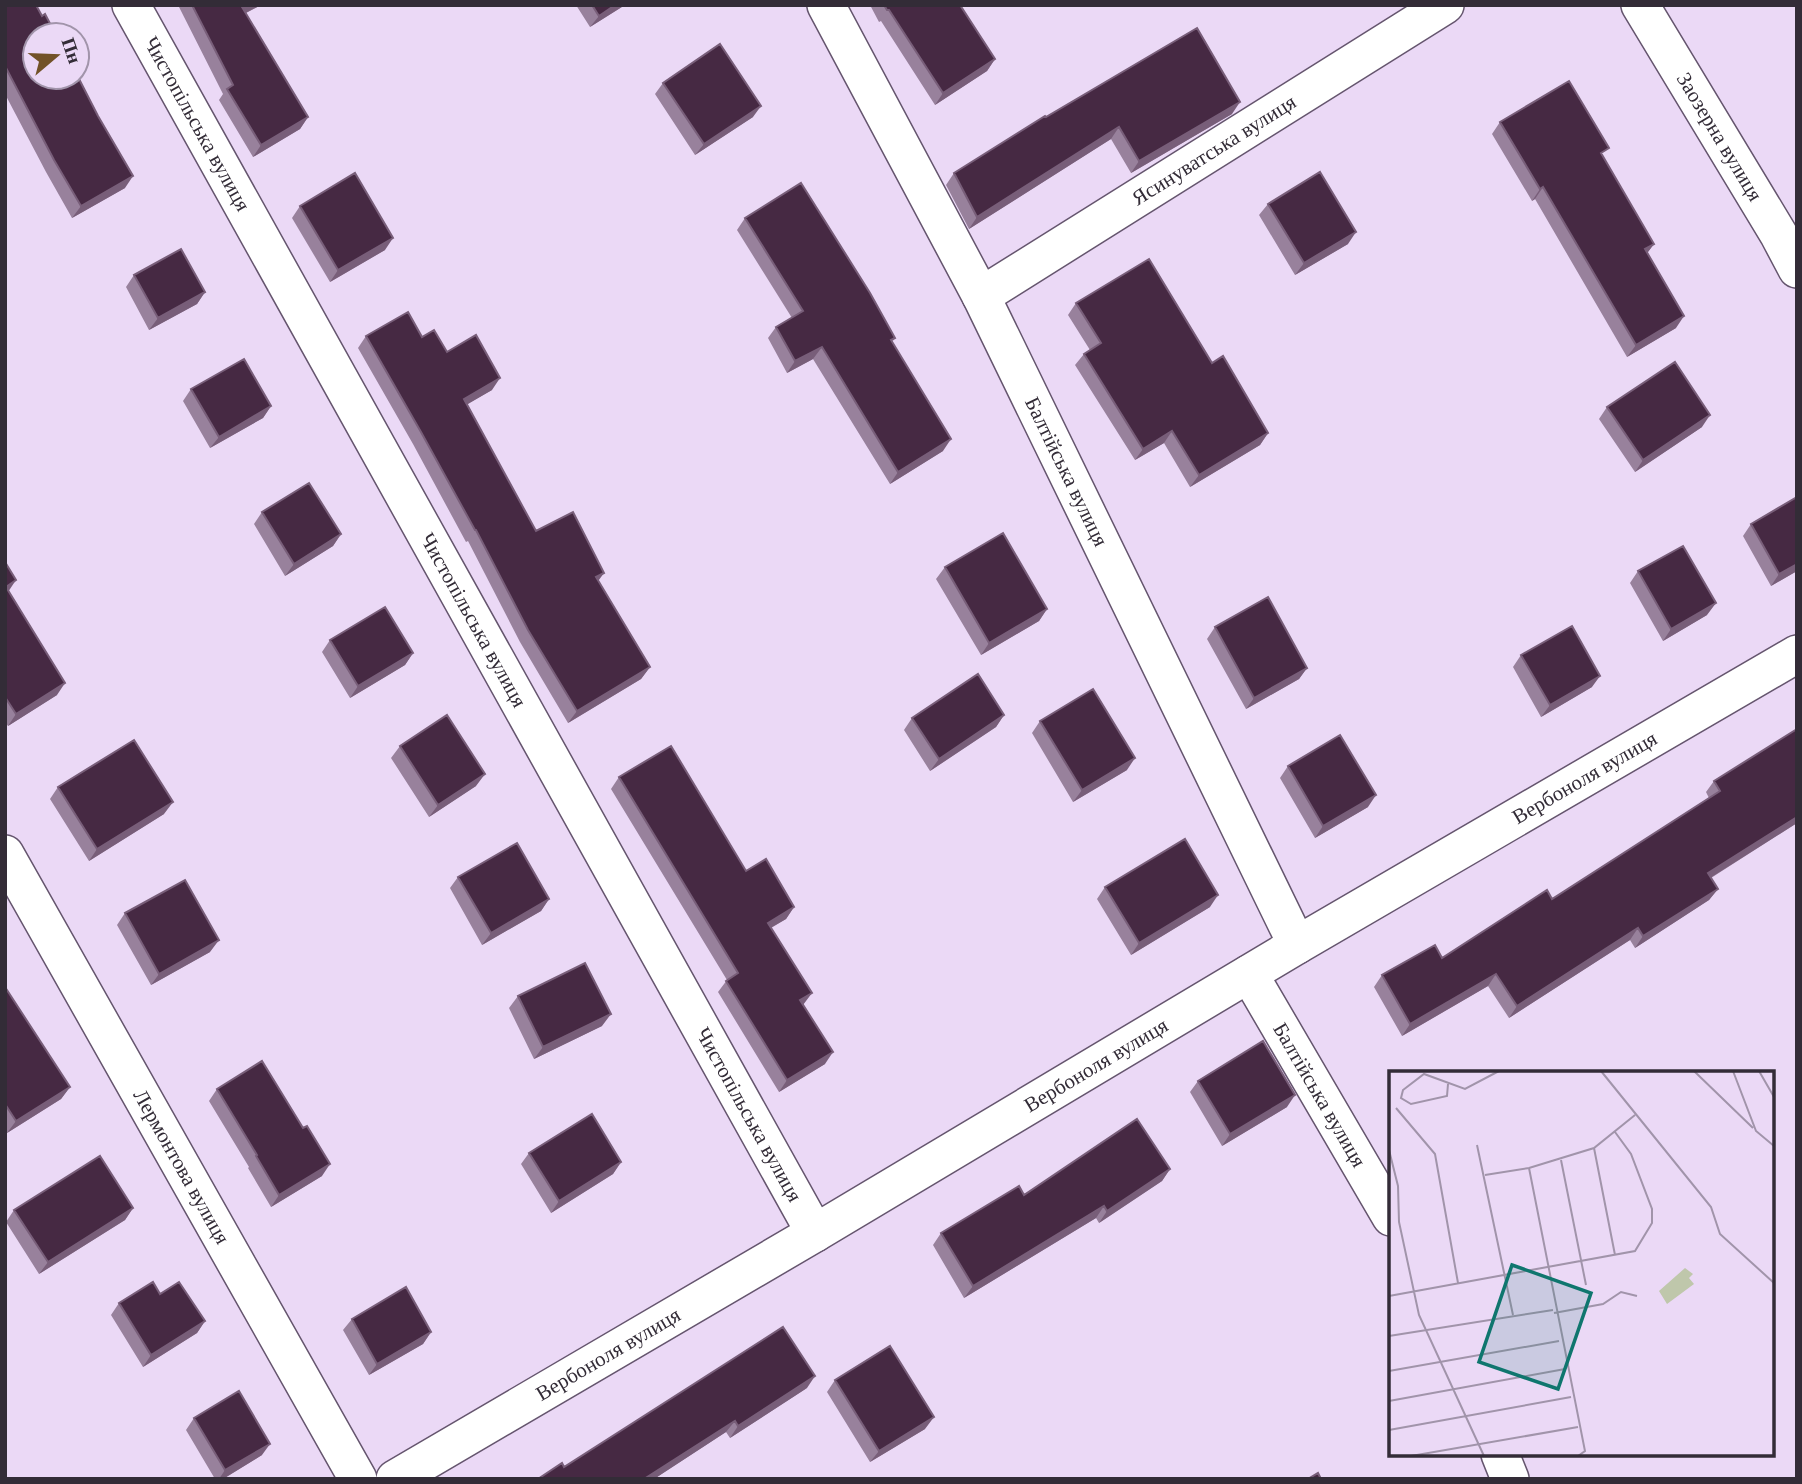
<svg xmlns="http://www.w3.org/2000/svg" width="1802" height="1484" viewBox="0 0 1802 1484" font-family="Georgia,serif">
  <style>
    .lines { fill: none; stroke-linecap: round; stroke-linejoin: round }
    .minor-casing { stroke: #65556e; stroke-width: 40 }
    .minor { stroke: #fff; stroke-width: 37 }
    .wall { fill: #98819c }
    .shaded-wall { fill: #785e79 }
    .building { fill: #462943; stroke: #785e79; stroke-width: 2 }
    .labels { text-anchor: middle; stroke-width: 7; stroke-linejoin: round; paint-order: stroke }
    .street-label { font-size: 21px; fill: #332c37; stroke: #ebd9f6 }
    .inset-road { fill: none; stroke: #a194aa; stroke-width: 2 }
    .view { fill: #0f766e; fill-opacity: 0.15; stroke: #0f766e; stroke-width: 3.5 }
    .inset-edge { fill: none; stroke: #332c37; stroke-width: 3.5 }
  </style>
  <rect width="100%" height="100%" fill="#ebd9f6"/>
  <g class="lines">
    <g class="minor-casing">
      <g id="minor">
        <path id="s1" d="M131,5l684,1228"/>
        <path id="s2" d="M826,5l155,291 316,649"/>
        <path id="s3" d="M1640,5l139,230 18,34"/>
        <path id="s4" d="M981,296l464,-291"/>
        <path id="s5" d="M5,854l353,625"/>
        <path id="s6" d="M1249,974l142,243"/>
        <path d="M1500,1454l10,25"/>
        <path id="s7" d="M395,1479l420,-246 482,-288 500,-291"/>
      </g>
    </g>
    <use href="#minor" class="minor"/>
  </g>
  <path class="wall" d="M5,5l93,111 27,72 -53,30 -26,-46 -41,-78z
    M178,5h83l-15,8 62,104 -8,12 -47,28 -34,-57 4,-6z
    M576,5h49l-35,22z
    M870,5h90l35,54 -8,12 -52,34 -54,-84 -2,1z
    M663,83l90,34 -58,38 -40,-61z
    M1232,114l-101,59 -20,-34 -142,90 -23,-44 8,-12 92,-56z
    M1500,122l103,34 51,88 -7,9 29,75 -49,29 -92,-158 -3,2 -40,-67z
    M1268,204l80,40 -53,31 -36,-60z
    M300,206l85,44 -55,32 -38,-64z
    M745,218l150,120 -3,4 51,109 -53,33 -77,-125 -26,14 -19,-35 8,-11 16,-9 -55,-88z
    M134,275l71,17 -8,12 -48,26 -23,-43z
    M1076,303l136,60 56,70 -8,12 -70,42 -26,-44 -29,17 -60,-95 9,-11 6,-4 -22,-35z
    M366,336l56,1 25,15 45,38 -25,14 69,127 62,50 52,86 -9,12 -73,44 -48,-81 -52,-101 -2,1 -53,-98 -55,-96z
    M191,389l80,17 -8,12 -53,30 -27,-47z
    M1607,407l95,20 -67,45 -36,-53z
    M262,512l79,22 -8,12 -48,30 -31,-52z
    M1751,524l46,47 -26,15 -28,-50z
    M5,562l3,29 49,104 -49,31 -3,-4z
    M945,567l102,42 -8,12 -58,34 -45,-76z
    M1638,571l69,44 -44,26 -33,-58z
    M1215,627l92,41 -8,11 -53,30 -39,-70z
    M330,640l83,13 -8,12 -55,33 -28,-46z
    M1521,655l71,32 -51,30 -28,-50z
    M1004,715l-8,12 -66,44 -26,-41 8,-12z
    M1040,721l87,49 -54,32 -41,-69z
    M1797,729v94l-86,55 7,11 -9,11 -74,48 -5,-8 -121,78 -21,-32 -86,50 -28,-49 8,-12 60,-17 110,-59 157,-101 -3,-6 8,-11z
    M400,746l76,40 -47,31 -38,-59z
    M1288,766l80,41 -53,31 -35,-60z
    M619,777l175,130 -8,12 -15,9 32,77 22,59 -46,28 -61,-100 9,-12 -116,-191z
    M58,787l106,27 -75,47 -39,-62z
    M458,877l91,22 -8,12 -59,34 -32,-57z
    M1105,887l105,20 -79,48 -34,-56z
    M125,913l85,39 -59,33 -34,-60z
    M5,987l65,100 -9,12 -54,34 -2,-4z
    M518,996l84,30 -68,33 -25,-51z
    M1198,1081l89,26 -65,39 -32,-54z
    M217,1089l105,87 -51,31 -23,-39 1,-1 -40,-66z
    M529,1153l92,9 -8,12 -62,39 -30,-49z
    M1170,1169l-8,12 -63,42 -3,-5 -132,80 -31,-53 8,-12z
    M133,1208l-8,12 -86,54 -33,-52 8,-12z
    M160,1294l45,27 -8,12 -54,34 -32,-52 8,-12z
    M352,1319l79,13 -8,12 -54,31 -26,-45z
    M835,1380l90,49 -55,33 -43,-70z
    M807,1388l-77,50 -4,-6 -72,47h-116l26,-12z
    M194,1418l68,37 -39,24h-8l-29,-49z"/>
  <path class="shaded-wall" d="M246,5h15l-27,14 8,-12z
    M615,5h10l-35,22 9,-11z
    M995,59l-8,12 -52,34 8,-12z
    M1240,102l-8,12 -101,59 8,-12z
    M761,106l-8,11 -58,38 9,-11z
    M308,117l-8,12 -47,28 8,-12z
    M1119,127l-8,12 -142,90 8,-12z
    M133,176l-8,12 -53,30 9,-12z
    M1543,187l-8,12 -3,2 8,-12z
    M1356,232l-8,12 -53,31 9,-12z
    M393,238l-8,12 -55,32 8,-12z
    M1654,244l-9,12v-7z
    M205,292l-8,12 -48,26 9,-12z
    M1684,316l-8,12 -49,29 9,-12z
    M822,347l-9,12 -26,14 8,-12z
    M500,378l-8,12 -36,21 8,-12z
    M271,406l-8,12 -53,30 9,-11z
    M1710,415l-8,12 -67,45 8,-12z
    M1172,431l-8,12 -29,17 8,-11z
    M1268,433l-8,12 -70,42 9,-12z
    M951,439l-8,12 -53,33 8,-12z
    M341,534l-8,12 -48,30 9,-12z
    M1797,564v7l-26,15 8,-12z
    M604,573l-8,11v-7z
    M16,580l-8,12 -3,-5z
    M1716,603l-9,12 -44,26 8,-12z
    M1047,609l-8,12 -58,34 8,-12z
    M413,653l-8,12 -55,33 8,-12z
    M650,667l-9,12 -73,44 9,-12z
    M1307,668l-8,11 -53,30 8,-11z
    M1600,676l-8,11 -51,30 9,-12z
    M65,683l-8,12 -49,31 8,-12z
    M1004,715l-8,12 -66,44 9,-12z
    M1135,758l-8,12 -54,32 9,-12z
    M485,774l-9,12 -47,31 9,-12z
    M1376,795l-8,12 -53,31 8,-12z
    M173,802l-9,12 -75,47 8,-12z
    M1797,817v6l-98,62 9,-12z
    M1718,889l-9,11 -74,48 8,-12z
    M1218,895l-8,12 -79,48 8,-12z
    M549,899l-8,12 -59,34 9,-12z
    M794,907l-8,12 -26,15 8,-11z
    M1638,928l-8,12 -121,78 8,-12z
    M219,940l-9,12 -59,33 8,-11z
    M1496,974l-8,12 -86,50 8,-12z
    M812,993l-9,12 -3,-5z
    M611,1014l-9,12 -68,33 9,-12z
    M833,1052l-8,12 -46,28 8,-12z
    M70,1087l-9,12 -54,34 9,-12z
    M1295,1095l-8,12 -65,39 8,-12z
    M621,1162l-8,12 -62,39 8,-12z
    M330,1164l-8,12 -51,31 8,-12z
    M1170,1169l-8,12 -63,42 8,-12z
    M1104,1206l-8,12 -132,80 9,-12z
    M133,1208l-8,12 -86,54 9,-12z
    M205,1321l-8,12 -54,34 8,-12z
    M431,1332l-8,12 -54,31 8,-11z
    M815,1376l-8,12 -77,50 8,-12z
    M934,1417l-9,12 -55,33 9,-11z
    M735,1421l-9,11 -72,47h-10z
    M270,1444l-8,11 -39,24h-4l6,-9z"/>
  <path class="building" d="M5,5h31l6,11 3,-2 11,21h-21v42h42v-2l21,41 35,60 -52,30 -27,-46 -49,-94z
    M192,5h54l-4,2 66,110 -47,28 -34,-56 6,-4z
    M592,5h23l-16,11z
    M884,5h76l35,54 -52,34 -54,-83h-2z
    M1197,28l43,74 -101,59 -20,-34 -142,90 -23,-44 91,-57 1,1z
    M720,44l41,62 -57,38 -41,-61z
    M1569,81l40,67 -8,5 53,91 -9,5 39,67 -48,29 -93,-158 -3,2 -40,-67z
    M1320,172l36,60 -52,31 -36,-59z
    M355,173l38,65 -55,32 -38,-64z
    M801,183l69,110 25,45 -4,2 60,99 -53,33 -76,-125 -27,14 -19,-34 27,-16 -58,-93z
    M181,249l24,43 -47,26 -24,-43z
    M1149,259l63,104 11,-7 45,77 -69,42 -27,-44 -29,18 -59,-95 17,-11 -25,-40z
    M408,312l14,25 12,-7 13,22 29,-17 24,43 -36,21 72,132 37,-19 31,61 -8,4 54,90 -73,44 -49,-81 -52,-100h-1l-54,-98 -55,-96z
    M244,359l27,47 -52,31 -28,-48z
    M1675,362l35,53 -67,45 -36,-53z
    M309,483l32,51 -47,30 -32,-52z
    M1797,497v67l-18,10 -28,-50z
    M1003,533l44,76 -58,34 -44,-76z
    M1683,546l33,57 -45,26 -33,-58z
    M5,562l11,18 -10,7 59,96 -49,31 -11,-17z
    M1268,597l39,71 -53,30 -39,-71z
    M385,607l28,46 -55,33 -28,-46z
    M1572,626l28,50 -50,29 -29,-50z
    M978,674l26,41 -65,44 -27,-41z
    M1093,689l42,69 -53,32 -42,-69z
    M447,715l38,59 -47,31 -38,-59z
    M1797,729v88l-89,56 10,16 -75,47 -5,-8 -121,78 -21,-32 -86,50 -28,-49 53,-30 7,13 105,-68 5,9 168,-108 -6,-10z
    M1340,735l36,60 -53,31 -35,-60z
    M134,740l39,62 -76,47 -39,-62z
    M671,746l75,125 20,-12 28,48 -26,16 44,70 -12,7 33,52 -46,28 -61,-99 12,-8 -119,-196z
    M1185,839l33,56 -79,48 -34,-56z
    M517,843l32,56 -58,34 -33,-56z
    M185,880l34,60 -60,34 -34,-61z
    M585,963l26,51 -68,33 -25,-51z
    M5,987l65,100 -54,34 -11,-17z
    M1263,1041l32,54 -65,39 -32,-53z
    M262,1061l41,67 4,-2 23,38 -51,31 -23,-39 1,-1 -40,-66z
    M592,1114l29,48 -62,39 -30,-48z
    M1137,1119l33,50 -63,42 -3,-5 -131,80 -32,-53 78,-47 5,9z
    M100,1156l33,52 -85,54 -34,-52z
    M153,1282l7,12 19,-12 26,39 -54,34 -32,-52z
    M406,1287l25,45 -54,32 -25,-45z
    M783,1327l32,49 -77,50 -3,-5 -91,58h-106l24,-16 2,4z
    M890,1346l44,71 -55,34 -44,-71z
    M239,1391l31,53 -45,26 -31,-52z
    M1318,1473l3,6h-13z"/>
  <g class="labels">
    <g class="street-label">
      <text dy="7" stroke="none"><textPath href="#s1" startOffset="136">Чистопільська вулиця</textPath></text>
      <text dy="7" stroke="none"><textPath href="#s3" startOffset="154">Заозерна вулиця</textPath></text>
      <text dy="7" stroke="none"><textPath href="#s4" startOffset="275">Ясинуватська вулиця</textPath></text>
      <text dy="7" stroke="none"><textPath href="#s2" startOffset="525">Балтійська вулиця</textPath></text>
      <text dy="7" stroke="none"><textPath href="#s1" startOffset="704">Чистопільська вулиця</textPath></text>
      <text dy="7" stroke="none"><textPath href="#s7" startOffset="1381">Вербоноля вулиця</textPath></text>
      <text dy="7" stroke="none"><textPath href="#s7" startOffset="814">Вербоноля вулиця</textPath></text>
      <text dy="7" stroke="none"><textPath href="#s6" startOffset="140">Балтійська вулиця</textPath></text>
      <text dy="7" stroke="none"><textPath href="#s1" startOffset="1270">Чистопільська вулиця</textPath></text>
      <text dy="7" stroke="none"><textPath href="#s5" startOffset="359">Лермонтова вулиця</textPath></text>
      <text dy="7" stroke="none"><textPath href="#s7" startOffset="247">Вербоноля вулиця</textPath></text>
    </g>
  </g>
  <g transform="translate(1389 1071)">
    <rect width="385" height="385" fill="#ebd9f6"/>
    <path d="M296,197l8,6 -4,4 5,6 -27,20 -8,-13z" fill="#bfc7ab"/>
    <path class="inset-road" d="M212,0l110,136 9,27 54,49M305,0l59,57M344,0l23,60 18,15M370,0l15,26M59,13l-1,12 -36,8 -10,-6 2,-8 21,-16 41,15 34,-18M7,37l39,46 23,129M88,74l36,170M205,77l21,107M0,79l9,36 1,36 20,93 65,141M172,89l25,125M140,97l56,283 -7,5M96,104l44,-7 65,-20 41,-33M0,225l246,-45 17,-28v-14l-21,-55 -16,-22M165,242l49,-9 18,-12 16,4M0,265l164,-26M0,300l170,-30M0,330l176,-32M0,359l182,-33M22,385l167,-29"/>
    <path class="view" d="M123,194l79,28 -33,96 -79,-27z"/>
    <rect width="385" height="385" class="inset-edge"/>
  </g>
  <rect width="1802" height="1484" fill="none" stroke="#332c37" stroke-width="14"/>
  <g transform="translate(56 56) rotate(71)"><circle r="33" fill="#ebd9f6" stroke="#a194aa" stroke-width="2"/>
  <path d="M0-5L12 26L0 18L-12 26Z" fill="#725228"/>
  <text y="-10" font-size="19" font-weight="bold" text-anchor="middle" fill="#332c37">Пн</text>
  </g>
</svg>
